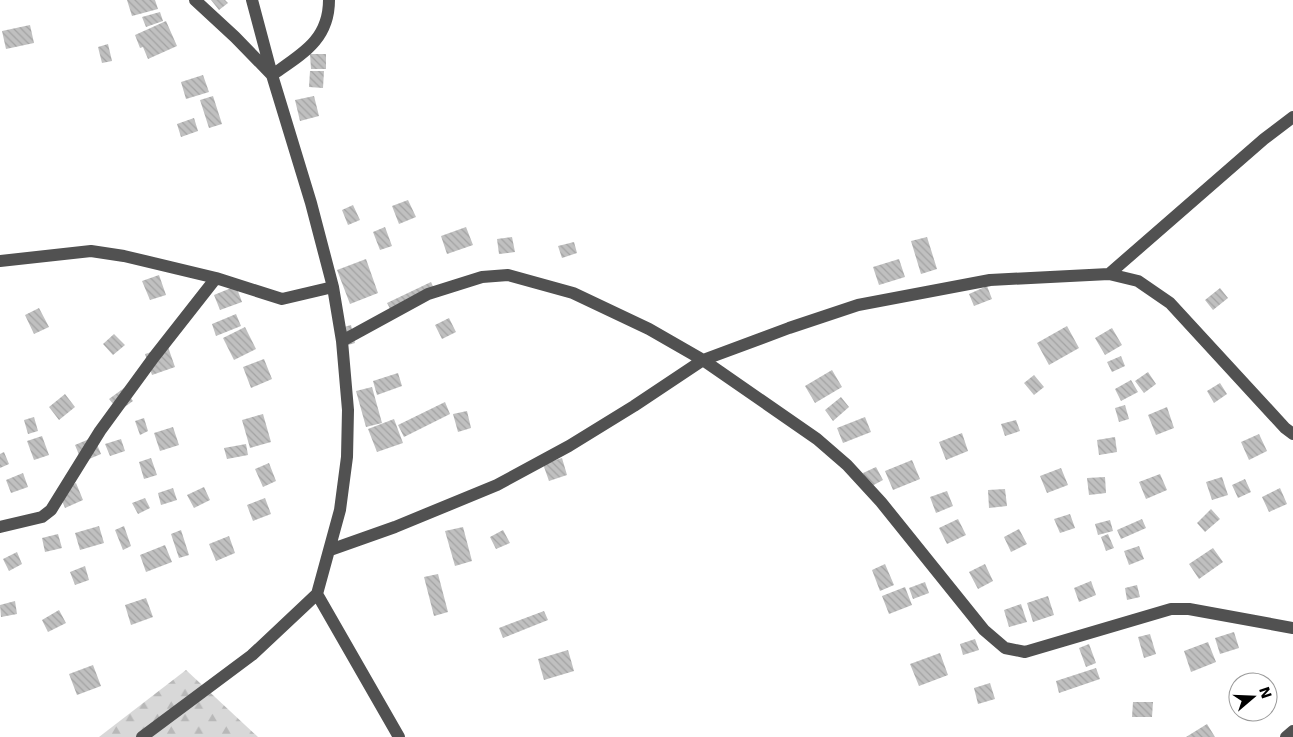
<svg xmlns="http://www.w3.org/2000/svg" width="1293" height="737" viewBox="0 0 1293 737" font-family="'DejaVu Sans',sans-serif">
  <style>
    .forest { fill: url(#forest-firs) }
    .building { fill: url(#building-back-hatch) }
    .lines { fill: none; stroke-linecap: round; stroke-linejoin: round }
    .minor { stroke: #515151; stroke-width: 12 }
  </style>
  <defs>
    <pattern id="forest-firs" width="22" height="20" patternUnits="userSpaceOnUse" patternTransform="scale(1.25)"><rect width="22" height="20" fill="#d8d8d8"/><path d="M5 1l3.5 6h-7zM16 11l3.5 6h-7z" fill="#b8b8b8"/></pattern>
    <pattern id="building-back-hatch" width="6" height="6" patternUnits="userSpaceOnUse" patternTransform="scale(1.25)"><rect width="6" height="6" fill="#c0c0c0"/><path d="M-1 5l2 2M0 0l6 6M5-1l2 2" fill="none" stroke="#a3a3a3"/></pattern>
  </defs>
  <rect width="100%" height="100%" fill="#fff"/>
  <path class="forest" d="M186,670l72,67h-159z"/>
  <path class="building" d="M127,0h28l3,9 -26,7z
    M211,0h14l3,3 -9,7z
    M160,12l3,9 -17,6 -4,-10z
    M166,21l11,25 -29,13 -5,-12 -3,1 -5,-13z
    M30,25l4,18 -28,6 -4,-18z
    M108,44l4,17 -10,2 -4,-16z
    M310,54h16v15h-15z
    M310,71h14l-1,17 -14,-1z
    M203,75l6,17 -23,7 -5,-17z
    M213,96l9,28 -13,4 -9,-28z
    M314,96l5,20 -19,5 -5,-21z
    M194,118l4,13 -17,6 -4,-13z
    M408,200l8,17 -17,7 -7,-18z
    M353,205l7,15 -12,5 -6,-15z
    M385,227l7,19 -12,4 -7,-18z
    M466,227l7,18 -26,9 -6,-18z
    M512,237l3,15 -16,2 -2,-15z
    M927,237l10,32 -16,5 -10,-33z
    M574,242l3,11 -15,5 -4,-12z
    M366,259l12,34 -28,11 -13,-34z
    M899,259l6,18 -26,8 -6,-18z
    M159,275l7,20 -16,5 -8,-19z
    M431,282l6,13 -43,21 -7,-13z
    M236,286l6,16 -22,8 -6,-15z
    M987,286l5,13 -18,7 -5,-12z
    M1220,288l8,10 -15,12 -8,-10z
    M39,308l10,19 -15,7 -9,-19z
    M236,314l5,12 -25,10 -4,-12z
    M449,318l7,14 -14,7 -7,-14z
    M351,325l4,18 -7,2 -4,-18z
    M1067,326l12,22 -30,17 -12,-22z
    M245,327l11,22 -22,11 -11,-22z
    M1112,328l10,17 -17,10 -10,-17z
    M114,334l11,11 -12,10 -10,-11z
    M168,347l7,20 -23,8 -7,-21z
    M1121,356l4,10 -13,6 -5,-10z
    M264,359l8,20 -21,9 -8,-21z
    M832,370l10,17 -27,16 -10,-17z
    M1148,372l8,12 -12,9 -9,-12z
    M398,373l4,13 -25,9 -4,-14z
    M1034,375l10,12 -10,8 -10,-12z
    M1131,380l7,12 -17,9 -6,-12z
    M1220,383l7,11 -13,9 -7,-12z
    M372,387l10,36 -16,4 -10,-36z
    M124,388l9,13 -14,10 -10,-12z
    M65,394l10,13 -16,13 -10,-13z
    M841,397l8,10 -16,14 -8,-11z
    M445,402l5,12 -46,23 -6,-12z
    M1125,405l4,14 -10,3 -4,-14z
    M1167,407l7,21 -18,7 -8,-20z
    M467,411l4,17 -13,4 -5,-18z
    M263,414l8,28 -21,6 -8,-28z
    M34,417l4,14 -10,3 -4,-14z
    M865,417l6,15 -28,11 -6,-15z
    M144,418l4,13 -8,4 -5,-14z
    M394,419l9,24 -26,9 -9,-23z
    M1016,420l4,11 -15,5 -4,-12z
    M173,427l6,18 -19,6 -6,-18z
    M962,433l6,18 -22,9 -7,-18z
    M1259,434l8,17 -18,9 -8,-18z
    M42,436l7,19 -15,5 -7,-19z
    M94,437l7,17 -19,8 -7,-17z
    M1115,437l2,15 -18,3 -2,-15z
    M121,439l4,12 -15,5 -5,-12z
    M246,444l2,11 -21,4 -3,-11z
    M4,452l5,12 -9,4v-14z
    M151,458l6,17 -13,4 -5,-17z
    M562,458l5,17 -18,6 -6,-17z
    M912,460l8,19 -27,11 -8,-19z
    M269,463l7,18 -13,6 -8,-18z
    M876,467l7,13 -13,7 -7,-14z
    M1061,468l7,17 -21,8 -7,-17z
    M23,473l5,14 -17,6 -5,-13z
    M1160,474l7,16 -21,9 -7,-17z
    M1105,477l1,16 -17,2 -2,-17z
    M1222,477l6,18 -16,5 -6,-18z
    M1245,479l6,13 -13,6 -6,-13z
    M76,483l7,17 -18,8 -7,-17z
    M204,487l6,13 -16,8 -7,-13z
    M173,488l4,12 -16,5 -3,-12z
    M1280,488l7,16 -18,8 -7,-15z
    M1005,489l2,17 -18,2 -1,-18z
    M947,491l6,15 -17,7 -6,-16z
    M145,498l5,10 -12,6 -6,-11z
    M265,498l6,16 -18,7 -6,-16z
    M1211,509l9,10 -15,13 -8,-9z
    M1070,514l5,14 -15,5 -6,-14z
    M958,519l8,16 -19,9 -8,-16z
    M1142,519l4,9 -25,11 -4,-9z
    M1110,520l3,11 -15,4 -3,-11z
    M99,526l5,17 -24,7 -5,-17z
    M124,526l7,20 -8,4 -8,-20z
    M463,527l9,34 -17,5 -10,-35z
    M1019,529l8,15 -16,8 -7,-15z
    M181,530l8,25 -10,3 -8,-24z
    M503,530l7,13 -14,6 -6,-12z
    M58,534l4,14 -17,4 -3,-14z
    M1108,534l6,14 -8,3 -5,-14z
    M229,536l6,17 -19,8 -7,-17z
    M165,545l7,17 -26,10 -6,-17z
    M1139,546l5,13 -15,6 -5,-14z
    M1213,548l10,14 -24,17 -10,-15z
    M17,552l5,12 -13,7 -6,-12z
    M885,564l9,21 -14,6 -8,-21z
    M985,564l8,17 -15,8 -9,-17z
    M85,566l4,14 -14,5 -5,-13z
    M438,574l10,38 -14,4 -10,-39z
    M1091,581l5,14 -17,7 -5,-14z
    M925,582l4,11 -16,6 -4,-11z
    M1137,585l3,12 -13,3 -2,-12z
    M905,587l7,18 -23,9 -7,-18z
    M1048,596l6,19 -21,7 -6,-19z
    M146,598l7,19 -22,8 -6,-20z
    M15,601l2,13 -16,3 -1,-12z
    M1021,604l6,18 -18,5 -5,-17z
    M59,610l7,13 -18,9 -6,-12z
    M544,611l4,9 -45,18 -4,-10z
    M1234,632l5,16 -19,6 -5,-16z
    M1150,634l6,20 -12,4 -6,-21z
    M975,639l4,11 -16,5 -3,-11z
    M1208,642l8,20 -25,10 -7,-21z
    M1089,644l7,19 -10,4 -7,-19z
    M568,650l6,21 -30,9 -6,-21z
    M940,653l8,22 -29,11 -9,-22z
    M93,665l8,21 -24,9 -8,-21z
    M1096,668l4,11 -41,14 -3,-12z
    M1253,674l4,8h-19v4l-2,-4z
    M990,683l5,16 -17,5 -4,-16z
    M1133,702h20l-1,15h-20z
    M1207,724l8,13h-29z"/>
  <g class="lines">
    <path class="minor" d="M195,0l40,37 37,38c30,-21 57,-35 57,-75
      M0,261l91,-10 33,5 92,22 66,21 51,-12
      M1109,274l155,-135 29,-22
      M342,341l86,-47 54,-17 26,-2 65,18 76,36 54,31 114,79 30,26 34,37 103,128 21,18 20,4 146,-43h18l104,19
      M0,527l42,-10 9,-7 49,-79 54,-74 62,-79
      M330,550l65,-23 102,-42 72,-39 65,-40 69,-46 86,-32 69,-23 132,-25 119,-6 29,7 32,22 115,125 8,6
      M317,594l82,143
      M142,737l110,-82 65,-61 23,-84 7,-53 1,-47 -6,-69 -9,-54 -22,-84 -39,-128 -20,-75
      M1286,737l7,-6"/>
  </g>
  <g transform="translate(1253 697) rotate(71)"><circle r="24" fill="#ffffff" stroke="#999999"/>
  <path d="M0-4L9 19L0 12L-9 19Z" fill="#000000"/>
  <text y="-8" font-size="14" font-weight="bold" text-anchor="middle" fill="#000000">N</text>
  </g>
</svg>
